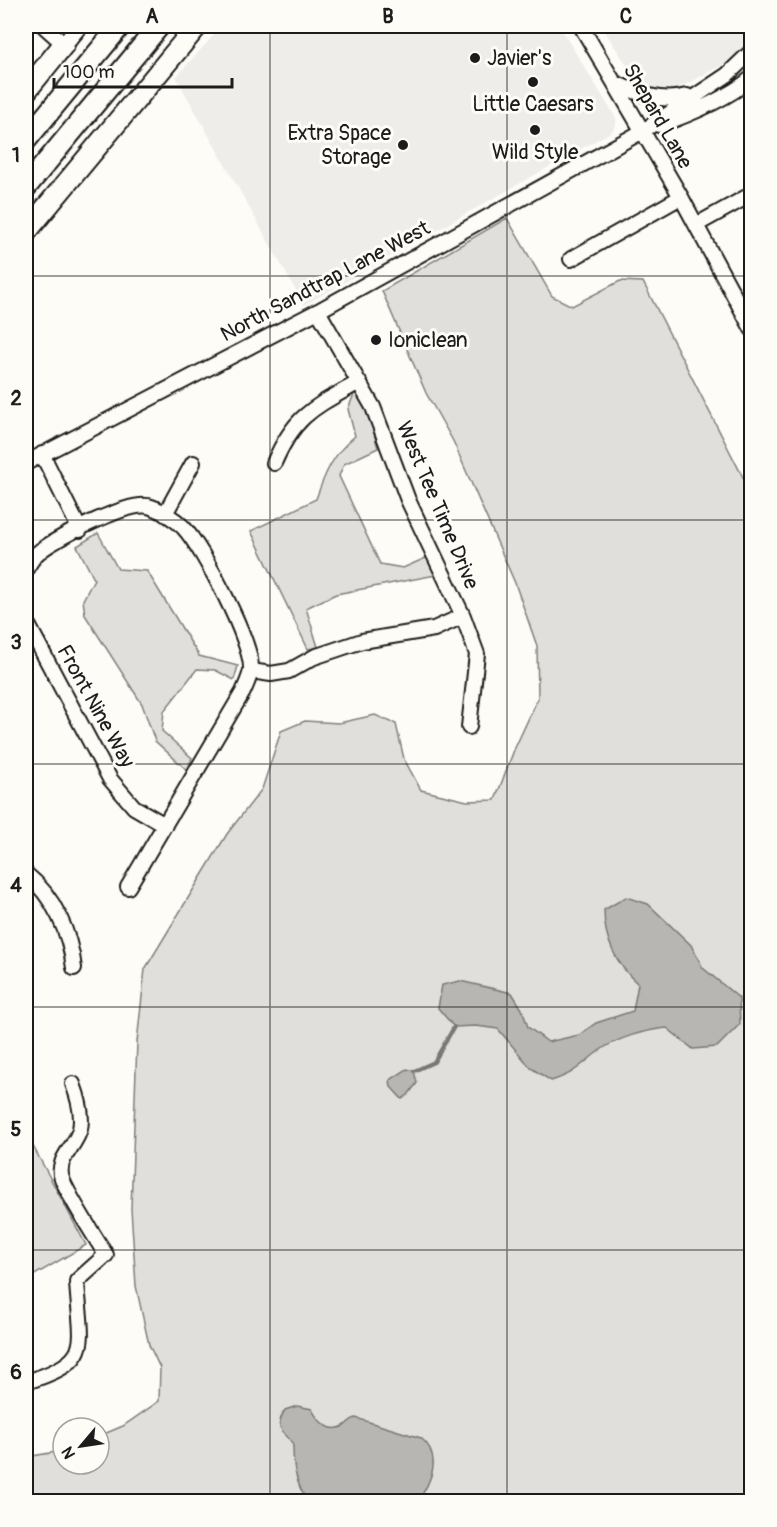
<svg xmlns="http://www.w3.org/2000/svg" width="777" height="1527" viewBox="0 0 777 1527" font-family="Pangolin,sans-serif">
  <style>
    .built { fill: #eeede9 }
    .green { fill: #e0dfdb; stroke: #7e7e7c; stroke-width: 1.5 }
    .water { fill: #b7b6b2; stroke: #797876; stroke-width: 1.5 }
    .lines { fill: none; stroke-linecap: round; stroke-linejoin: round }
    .stream { stroke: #797876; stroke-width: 4 }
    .minor-casing { stroke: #1c1c1c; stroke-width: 18 }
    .major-casing { stroke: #1c1c1c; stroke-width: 21 }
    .highway-casing { stroke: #1c1c1c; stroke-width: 24 }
    .minor { stroke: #fdfcf7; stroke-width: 14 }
    .major { stroke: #fdfcf7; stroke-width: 16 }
    .highway { stroke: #fdfcf7; stroke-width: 20 }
    .grid { fill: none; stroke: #1c1c1c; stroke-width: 1.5; stroke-opacity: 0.55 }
    .poi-dot { fill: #1c1c1c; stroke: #fdfcf7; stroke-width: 2 }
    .labels { text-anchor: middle; stroke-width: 6; stroke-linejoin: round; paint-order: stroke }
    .poi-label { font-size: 21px; fill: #1c1c1c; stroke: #fdfcf7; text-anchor: start }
    .street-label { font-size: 21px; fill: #1c1c1c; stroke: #fdfcf7 }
    .neatline { fill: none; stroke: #1c1c1c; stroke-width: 2 }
    .grid-label { font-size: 20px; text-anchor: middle; font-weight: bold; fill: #1c1c1c }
  </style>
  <rect width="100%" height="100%" fill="#fdfcf7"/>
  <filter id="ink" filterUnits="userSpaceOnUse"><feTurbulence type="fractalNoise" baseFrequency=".0167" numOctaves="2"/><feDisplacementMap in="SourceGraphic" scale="12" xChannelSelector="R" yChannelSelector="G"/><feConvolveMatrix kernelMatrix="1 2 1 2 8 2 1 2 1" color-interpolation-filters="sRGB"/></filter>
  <g filter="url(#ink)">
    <path class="built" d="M222,26h337l57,92v7l-5,7 -307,173 -128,-228z
      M601,26h150v11l-7,12 -12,11 -65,34 -22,-5 -6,-6z"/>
    <path class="green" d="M507,218l45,78 20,10 48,-25 23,1 108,211v1008h-725v-44l37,-6v13h36v-28l24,-10 36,-25 1,-33 -11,-23 -13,-59 -5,-77 6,-167 8,-73 82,-135 35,-45 19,-58 24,-10 34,2 36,-8 21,9 8,35 17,31 46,11 28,-1 19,-50 24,-52 -1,-52 -22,-63 -62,-142 -27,-48 -44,-102z
      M355,392l12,16 11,40 -34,16 -5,12 41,88 23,4 25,-11 8,18 -100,19 -30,14 12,39 -10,2 -57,-118 65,-32c9,-26 17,-45 39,-63l-7,-27z
      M98,533l20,36 29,2 52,85 39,10 -4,14 -19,-10 -18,-1 -33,42 -2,20 30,27 -5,12 -32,-29 -13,-37 -57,-89 -2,-15 11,-21 -17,-33z
      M26,1133l60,112 -60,35z"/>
    <path class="water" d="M626,897l22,7 43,41 12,23 36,30 1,26 -23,23 -24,2 -26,-21c-22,2 -50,10 -68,23 -20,15 -23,22 -48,30l-20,-13 -33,-39 -22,-3 -22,1 -16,-19 4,-23 18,-4 52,12 10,16 6,18 20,15 31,-7 17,-12 37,-12 5,-27c-22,-20 -34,-44 -34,-74z
      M407,1069l7,2 3,12 -9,12 -6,4 -11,-12 -1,-7z
      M297,1406l15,3c5,11 17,25 32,17 5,-3 6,-7 12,-8l65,20c22,18 10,44 -3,63h-111c-11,-18 -14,-34 -14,-54 0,-12 -23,-14 -8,-37z"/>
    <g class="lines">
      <path class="stream" d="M414,1071l20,-9 20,-35"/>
      <g class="minor-casing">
        <path id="minor" d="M44,26l20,18
          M581,26l100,171 71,132
          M615,83c25,11 45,20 72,13
          M659,125c32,-11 66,-25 93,-47
          M696,225l56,-31
          M571,259l110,-62
          M318,311l55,96 35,93 55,116 14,38 -8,73
          M42,454l38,76
          M26,463l292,-152 325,-180 84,-56 25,-24
          M274,463c21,-49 41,-56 85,-81
          M165,514l28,-51
          M26,569c4,-6 8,-14 14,-18 19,-14 86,-49 108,-45 12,3 27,13 35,21 20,21 70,116 68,143 -1,7 -5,15 -8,22l-115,195
          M26,621l84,158 24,28 31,18
          M251,671l20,3 18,-3 25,-14 48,-16 72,-12 29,-13
          M26,874c28,22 44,59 48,94
          M26,1382c71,-22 54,-38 51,-101l29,-26c-9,-15 -43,-67 -45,-80 -3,-18 15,-29 19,-46 3,-14 -2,-32 -7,-45"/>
      </g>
      <g class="major-casing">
        <path id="major" d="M64,44l15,-18"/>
      </g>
      <g class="highway-casing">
        <path id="highway" d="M26,91l38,-47
          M26,140l94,-114
          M26,187l133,-161
          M26,232l171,-206"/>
      </g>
      <use href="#minor" class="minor"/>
      <use href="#major" class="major"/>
      <use href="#highway" class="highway"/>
    </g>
  </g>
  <path class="grid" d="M270,26v1476M507,26v1476M26,276h726M26,520h726M26,764h726M26,1007h726M26,1250h726"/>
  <g class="poi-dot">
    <circle cx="475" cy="58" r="6"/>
    <circle cx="533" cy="82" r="6"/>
    <circle cx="535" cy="130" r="6"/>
    <circle cx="403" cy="145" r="6"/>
    <circle cx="376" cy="340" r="6"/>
  </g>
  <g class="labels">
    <g class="poi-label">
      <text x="487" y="65">Javier's</text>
      <text x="533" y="111" text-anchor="middle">Little Caesars</text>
      <text x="391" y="140" text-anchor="end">Extra Space<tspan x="391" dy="24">Storage</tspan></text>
      <text x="535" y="159" text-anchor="middle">Wild Style</text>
      <text x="388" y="347">Ioniclean</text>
    </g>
    <g class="street-label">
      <text transform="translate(658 116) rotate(60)" y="7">Shepard Lane</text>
      <text transform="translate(325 281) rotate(-28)" y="7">North Sandtrap Lane West</text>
      <text transform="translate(438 505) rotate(67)" y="7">West Tee Time Drive</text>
      <text transform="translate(96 706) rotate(61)" y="7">Front Nine Way</text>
    </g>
  </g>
  <rect width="777" height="1527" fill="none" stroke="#fdfcf7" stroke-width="66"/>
  <g transform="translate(81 1446) rotate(241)"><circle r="28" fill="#fdfcf7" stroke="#a3a29f" stroke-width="1.5"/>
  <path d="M0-4.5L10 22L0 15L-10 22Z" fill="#1c1c1c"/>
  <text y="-9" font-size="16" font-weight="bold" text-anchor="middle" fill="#1c1c1c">N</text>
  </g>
  <path d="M54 78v9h178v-9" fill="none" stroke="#1c1c1c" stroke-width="3"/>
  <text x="63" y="78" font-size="18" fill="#1c1c1c" stroke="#fdfcf7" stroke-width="4.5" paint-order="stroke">100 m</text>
  <rect x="33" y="33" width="711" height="1461" class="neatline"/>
  <g class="grid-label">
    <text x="152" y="23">A</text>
    <text x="388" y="23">B</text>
    <text x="626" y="23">C</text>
    <text x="16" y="162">1</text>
    <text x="16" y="405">2</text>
    <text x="16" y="649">3</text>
    <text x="16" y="892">4</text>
    <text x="16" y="1136">5</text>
    <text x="16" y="1379">6</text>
  </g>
</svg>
